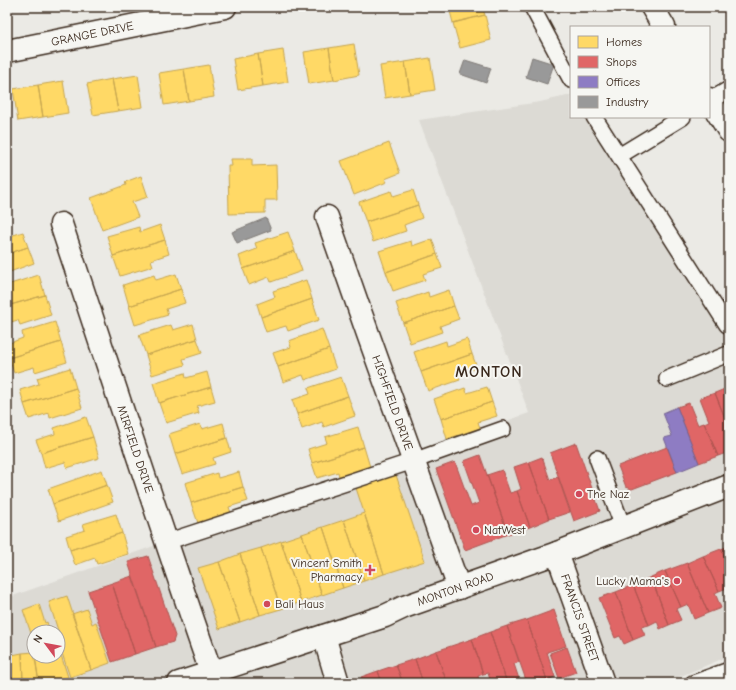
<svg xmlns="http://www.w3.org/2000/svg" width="736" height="690" viewBox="0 0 736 690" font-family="'Comic Neue',sans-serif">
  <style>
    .built { fill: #dcdad4; fill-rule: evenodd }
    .homes { fill: #ffd966; stroke: #c4a450 }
    .shops { fill: #e06666; stroke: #ae5450 }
    .offices { fill: #8e7cc3; stroke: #756392 }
    .industry { fill: #999; stroke: #7d7874 }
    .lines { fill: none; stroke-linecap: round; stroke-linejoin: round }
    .service-casing { stroke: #3b2a1e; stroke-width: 18 }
    .minor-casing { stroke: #3b2a1e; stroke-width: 25 }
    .secondary-casing { stroke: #3b2a1e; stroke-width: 25 }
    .service { stroke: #f6f6f2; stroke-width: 15 }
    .minor { stroke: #f6f6f2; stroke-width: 22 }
    .secondary { stroke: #f6f6f2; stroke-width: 22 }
    .poi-dot { fill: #d1495b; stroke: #f6f6f2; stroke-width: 1.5 }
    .labels { text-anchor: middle; stroke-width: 4; stroke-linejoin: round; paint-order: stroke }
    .street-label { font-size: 12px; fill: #3b2a1e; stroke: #f6f6f2 }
    .poi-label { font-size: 12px; fill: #3b2a1e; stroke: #f6f6f2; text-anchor: start }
    .district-label { font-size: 16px; font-weight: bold; letter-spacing: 1px; fill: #3b2a1e; stroke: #f6f6f2 }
  </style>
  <rect width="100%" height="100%" fill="#ebeae5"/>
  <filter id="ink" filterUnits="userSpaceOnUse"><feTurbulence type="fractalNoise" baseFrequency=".025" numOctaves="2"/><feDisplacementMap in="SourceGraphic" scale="8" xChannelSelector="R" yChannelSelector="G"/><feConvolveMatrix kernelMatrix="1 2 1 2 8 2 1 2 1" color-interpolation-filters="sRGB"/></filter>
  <g filter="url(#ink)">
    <path class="built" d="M571,95v22h18l140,211v328l-65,27h-657v-85l522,-185 -110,-293 121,-18zM34,632h24v24h-24z"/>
    <path class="homes" d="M449,7h33l3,8 -32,8z
      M485,15l6,25 -31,8 -7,-25z
      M354,44l5,31 -25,5 -5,-32z
      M329,48l5,32 -25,4 -5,-32z
      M283,50l5,32 -25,4 -5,-32z
      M258,54l5,32 -25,4 -5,-31z
      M430,58l5,32 -25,4 -5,-32z
      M405,62l5,32 -25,4 -5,-32z
      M209,65l5,32 -25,4 -5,-32z
      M184,69l5,32 -25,4 -5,-32z
      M138,75l5,32 -25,4 -6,-32z
      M112,79l6,32 -25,4 -6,-31z
      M63,81l5,32 -25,4 -5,-32z
      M38,85l5,32 -25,4 -5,-32z
      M389,143l11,30 -15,6 2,3 -33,13 -13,-34z
      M231,159h21v7l24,-1 1,35h-12v13l-36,1 -1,-48h4z
      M141,176l7,21 -16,5 6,15 -36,13 -11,-32 35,-13 -1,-3z
      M413,190l5,15 -52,17 -7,-20 32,-11 2,5z
      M418,205l4,13 -18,7 2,6 -33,11 -7,-20z
      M160,225l5,15 -52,16 -6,-20 32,-9 1,5z
      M23,232l5,15 -21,7v-17z
      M288,232l7,19 -52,18 -4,-13 18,-7 -2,-6z
      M432,239l5,15 -51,18 -7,-21 32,-10 1,5z
      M165,240l4,14 -18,6 2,6 -33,10 -7,-20z
      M28,247l6,16 -27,10v-19z
      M295,251l7,20 -31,11 -2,-5 -20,8 -6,-16z
      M437,254l5,14 -19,6 2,6 -32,11 -7,-19z
      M176,274l5,15 -52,17 -6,-21 31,-10 2,5z
      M39,275l6,20 -38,11v-21z
      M306,280l6,19 -51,18 -4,-13 18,-7 -2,-6z
      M181,289l4,14 -19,6 2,6 -33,10 -6,-19z
      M449,290l5,16 -51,17 -7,-20 32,-11 1,5z
      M45,295l6,20 -31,10 -2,-5 -11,3v-17z
      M312,299l7,21 -31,11 -2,-5 -20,6 -5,-15z
      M454,306l5,13 -19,7 2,6 -32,11 -7,-20z
      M55,322l6,20 -52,16 -2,-6v-8l16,-6 -1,-6z
      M193,324l4,15 -51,16 -7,-20 32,-10 2,5z
      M322,329l7,20 -51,18 -5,-14 18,-6 -2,-6z
      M197,339l5,14 -19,6 2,6 -33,10 -6,-20z
      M467,339l5,15 -51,18 -7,-20 32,-11 1,5z
      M61,342l6,20 -32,10 -1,-5 -20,6 -5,-15z
      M329,349l7,20 -31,11 -2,-5 -20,7 -5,-15z
      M472,354l5,14 -19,6 2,6 -32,11 -7,-19z
      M70,368l6,20 -52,16 -4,-14 19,-6 -2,-6z
      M207,372l4,15 -52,16 -6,-20 32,-10 1,5z
      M341,377l7,19 -51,18 -5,-14 18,-6 -2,-6z
      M211,387l4,14 -18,5 2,7 -33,10 -7,-20z
      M487,387l5,15 -51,17 -7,-20 31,-11 2,5z
      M76,388l6,20 -32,10 -1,-5 -20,6 -5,-15z
      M348,396l7,20 -31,11 -2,-5 -20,7 -5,-15z
      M492,402l5,14 -19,6 2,6 -33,11 -6,-20z
      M86,417l7,20 -52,16 -5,-13 19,-6 -1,-6z
      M223,423l4,15 -52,16 -6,-20 31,-10 2,5z
      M358,427l6,20 -52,16 -4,-14 19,-6 -2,-6z
      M93,437l6,21 -32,10 -2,-6 -20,6 -4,-15z
      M227,438l4,14 -18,6 2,6 -33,10 -7,-20z
      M364,447l6,20 -31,10 -1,-5 -21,6 -5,-15z
      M102,470l5,15 -54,19 -5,-15z
      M239,472l4,15 -52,16 -6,-20 32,-10 1,5z
      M396,475l29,86 -41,13 -28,-86z
      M107,485l6,17 -54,19 -6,-17z
      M243,487l5,14 -19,6 2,6 -33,10 -7,-20z
      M364,513l20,61 -20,7 -20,-61z
      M116,514l6,19 -52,17 -4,-14 19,-6 -2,-6z
      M344,520l20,61 -21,7 -20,-61z
      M323,527l20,61 -21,7 -20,-61z
      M122,533l6,21 -31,10 -2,-6 -20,7 -5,-15z
      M302,534l20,61 -21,7 -20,-61z
      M281,541l20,61 -20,7 -20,-61z
      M261,548l20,61 -21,6 -20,-61z
      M240,554l20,61 -20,7 -21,-60z
      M219,562l21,60 -21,7 -21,-61z
      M67,596l24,74 -21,7 -11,-33 3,-1 -13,-41z
      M39,604l6,19 2,-1 3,10h-16v10l-11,-32z
      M87,609l5,15 4,-2 14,41 -19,7 -19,-56z
      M58,646l10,31 -17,6h-12l-4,-27h23z
      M34,652l5,31h-16l-1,-30z
      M22,653l1,30h-16v-27z"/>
    <path class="shops" d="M727,388l2,4v36l-14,-35z
      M715,393l14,35v24l-11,4 -14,-33 5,-2 -9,-23z
      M689,403l9,22 6,-2 14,33 -19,7 -22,-56z
      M576,443l24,68 -26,10 -24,-68z
      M667,447l10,25 -45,17 -6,-2 -8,-21z
      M480,455l28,79 -43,16 -29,-81 19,-7 16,44 8,-3 -15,-42z
      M542,457l8,23 8,-3 12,35 -21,7 -20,-57z
      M529,462l20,57 -19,8 -13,-36 4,-2 -7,-22z
      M502,470l8,23 7,-2 13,36 -22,7 -21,-59z
      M729,546v21l-8,-18z
      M721,549l8,18v26l-2,-5 -8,3 -16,-35z
      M148,556l27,80 -2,6 -17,5 -28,-85z
      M703,556l16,35 -4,2 6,15 -13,5 -21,-50z
      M687,563l21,50 -14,6 -6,-15 -7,3 -16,-36z
      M665,571l16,36 -5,2 5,11 -12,5 -18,-48z
      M132,576l24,71 -21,7 -23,-71z
      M651,577l18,48 -9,4 -3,-8 -8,4 -16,-40z
      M112,583l23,71 -23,8 -24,-71z
      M633,585l16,40 -8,2 4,8 -12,5 -17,-48z
      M616,592l17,48 -9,4 -4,-8 -5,2 -16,-40z
      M554,610l12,36 -19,6 8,25 -8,3 -20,-60z
      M527,620l20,60 -9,3h-11l-20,-57z
      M507,626l12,36 -5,2 5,15 -12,4 -17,-51z
      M490,632l17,51h-16l-3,-10 -5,1 -11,-35z
      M472,639l11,35 -5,2 2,7h-33l-11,-32z
      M567,647l9,25 -17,6 -9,-25z
      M436,651l11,32h-24l-8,-24z
      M415,659l8,24h-20l-7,-18z
      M396,665l7,18h-21l-4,-12z
      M378,671l4,12h-19l-2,-6z"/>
    <path class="offices" d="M677,407l22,56 -22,9 -13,-34 8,-2 -9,-23z"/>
    <path class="industry" d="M532,57l22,7 -7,20 -21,-7z
      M465,60l26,8 -5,15 -26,-9z
      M266,218l5,12 -34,13 -5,-11z"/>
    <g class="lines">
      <g class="service-casing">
        <path id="service" d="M532,7l39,73
          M709,101l20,-12
          M594,117l133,208 2,-1
          M619,156l64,-39
          M667,379l61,-25 1,2
          M597,458l26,69
          M166,542l247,-81 90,-32
          M693,683l36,-13"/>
      </g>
      <g class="minor-casing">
        <g id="minor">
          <path d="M652,7l12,20"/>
          <path id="s1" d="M7,51l218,-44"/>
          <path d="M709,99l20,32"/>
          <path id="s2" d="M327,217l41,117 91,254"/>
          <path id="s3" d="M61,224c50,150 98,300 150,448"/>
          <path id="s4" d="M557,553l46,130"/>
          <path d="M324,636l14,47"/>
        </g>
      </g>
      <g class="secondary-casing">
        <g id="secondary">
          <path id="s5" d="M179,683l206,-67 19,-9 153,-54 172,-67"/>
        </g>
      </g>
      <use href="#service" class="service"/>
      <use href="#minor" class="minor"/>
      <use href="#secondary" class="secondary"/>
    </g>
  </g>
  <g class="poi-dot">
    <circle cx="579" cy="494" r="4"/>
    <circle cx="476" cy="530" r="4"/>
    <path d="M368 564h4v4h4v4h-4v4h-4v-4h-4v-4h4z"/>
    <circle cx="677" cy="581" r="4"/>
    <circle cx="267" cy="604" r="4"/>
  </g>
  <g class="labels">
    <g class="street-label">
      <text dy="4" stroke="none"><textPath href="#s1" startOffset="87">GRANGE DRIVE</textPath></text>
      <text dy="4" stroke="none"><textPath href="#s2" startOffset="197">HIGHFIELD DRIVE</textPath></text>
      <text dy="4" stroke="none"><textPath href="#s3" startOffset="237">MIRFIELD DRIVE</textPath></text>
      <text dy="4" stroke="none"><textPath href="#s5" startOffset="292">MONTON ROAD</textPath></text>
      <text dy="4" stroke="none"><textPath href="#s4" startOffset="69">FRANCIS STREET</textPath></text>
    </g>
    <g class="poi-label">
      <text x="587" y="498">The Naz</text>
      <text x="484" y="534">NatWest</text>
      <text x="362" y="567" text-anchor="end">Vincent Smith<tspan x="362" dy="14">Pharmacy</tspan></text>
      <text x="669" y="585" text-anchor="end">Lucky Mama's</text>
      <text x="275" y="608">Bali Haus</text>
    </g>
    <g class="district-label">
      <text x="489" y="377">MONTON</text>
    </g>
  </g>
  <rect width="736" height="690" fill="none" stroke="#f6f6f2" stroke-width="24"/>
  <rect x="12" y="12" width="712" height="666" fill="none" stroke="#3b2a1e" stroke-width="1.5" filter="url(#ink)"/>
  <rect x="570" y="26" width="140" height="92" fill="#f6f6f2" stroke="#aba49d"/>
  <rect x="578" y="36" width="20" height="12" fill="#ffd966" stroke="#aba49d"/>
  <text x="606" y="46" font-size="12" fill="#3b2a1e">Homes</text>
  <rect x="578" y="56" width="20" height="12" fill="#e06666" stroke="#aba49d"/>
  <text x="606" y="66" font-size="12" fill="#3b2a1e">Shops</text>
  <rect x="578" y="76" width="20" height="12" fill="#8e7cc3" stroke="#aba49d"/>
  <text x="606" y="86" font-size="12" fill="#3b2a1e">Offices</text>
  <rect x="578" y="96" width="20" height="12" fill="#999999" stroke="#aba49d"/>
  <text x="606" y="106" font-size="12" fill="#3b2a1e">Industry</text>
  <g transform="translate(46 644) rotate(302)"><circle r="19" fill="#f6f6f2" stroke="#aba49d"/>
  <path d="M0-3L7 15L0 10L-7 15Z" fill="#d1495b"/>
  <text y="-6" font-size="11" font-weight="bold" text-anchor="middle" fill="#3b2a1e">N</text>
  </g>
</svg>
